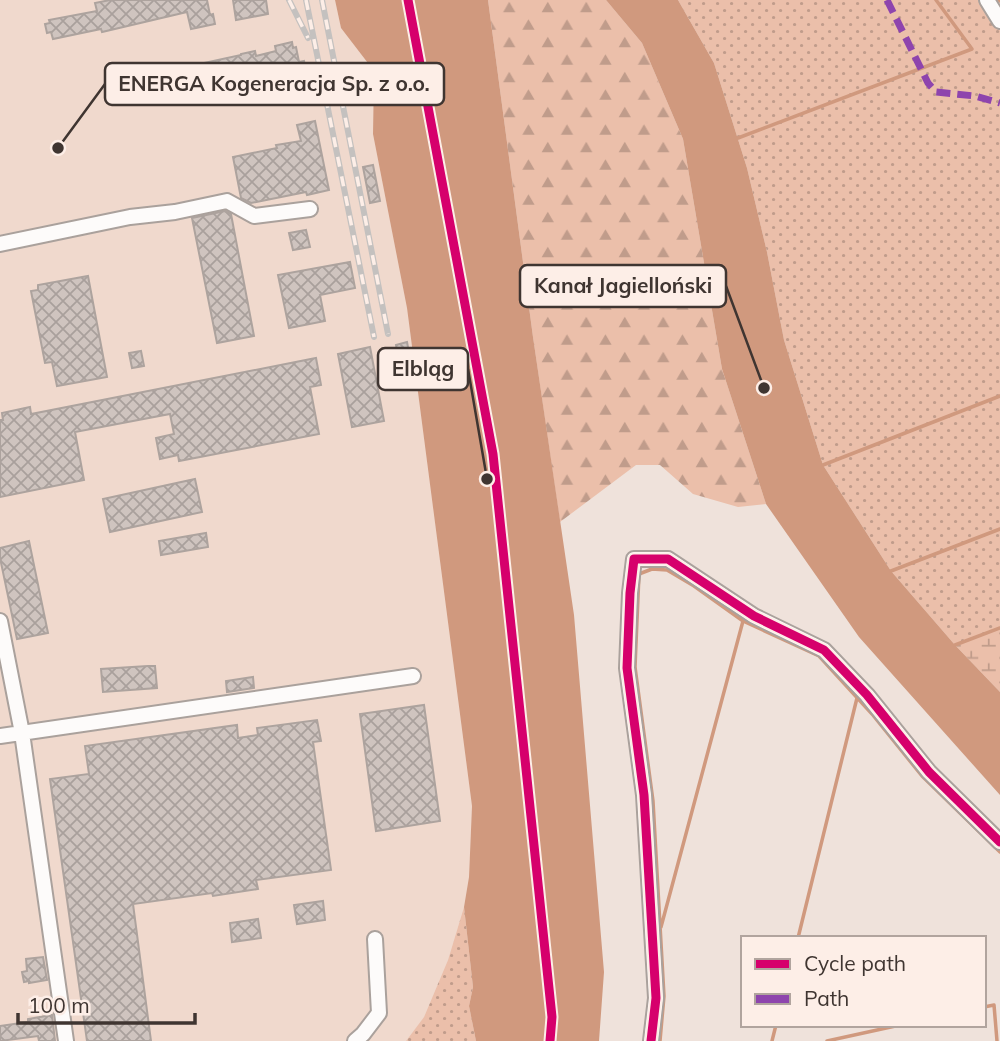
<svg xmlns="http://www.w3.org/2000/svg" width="1000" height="1041" viewBox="0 0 1000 1041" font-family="Mulish,sans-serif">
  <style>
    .built { fill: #f0d9cd }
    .grass { fill: url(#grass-dots) }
    .forest { fill: url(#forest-firs) }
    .wetland { fill: url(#wetland-marsh) }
    .water { fill: #d0997e }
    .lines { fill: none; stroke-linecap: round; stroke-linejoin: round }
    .stream { stroke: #d0997e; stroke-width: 3.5 }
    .ferry { stroke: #502005; stroke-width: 2; stroke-dasharray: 9 7; stroke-linecap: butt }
    .building { fill: url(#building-cross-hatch); stroke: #ada39e; stroke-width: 2 }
    .minor-casing { stroke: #aaa19c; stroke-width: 18 }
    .minor { stroke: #fdfbfa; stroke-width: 14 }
    .rail-casing { stroke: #c4c1bf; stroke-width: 6 }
    .rail { stroke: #fdeee7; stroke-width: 3.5; stroke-dasharray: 10; stroke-linecap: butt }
    .quiet { stroke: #8e44ad; stroke-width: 7; stroke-dasharray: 14 7; stroke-linecap: butt }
    .cycleway-casing { stroke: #fdeee7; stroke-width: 13 }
    .cycleway { stroke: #d6006c; stroke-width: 9 }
    .leader { fill: none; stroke: #3f3531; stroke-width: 2.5 }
    .callout-dot { fill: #3f3531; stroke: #fdeee7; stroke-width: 2.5 }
    .callout { fill: #fdeee7; stroke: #3f3531; stroke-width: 2.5 }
    .callout-label { font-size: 21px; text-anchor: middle; font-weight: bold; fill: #3f3531 }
  </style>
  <defs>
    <pattern id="grass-dots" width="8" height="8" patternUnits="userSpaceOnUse" patternTransform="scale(1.75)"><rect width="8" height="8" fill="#ebbfaa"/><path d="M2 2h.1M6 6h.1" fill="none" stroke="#c09c8b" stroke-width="1.8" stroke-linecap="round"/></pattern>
    <pattern id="forest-firs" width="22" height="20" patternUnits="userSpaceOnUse" patternTransform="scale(1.75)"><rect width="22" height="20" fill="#ebbfaa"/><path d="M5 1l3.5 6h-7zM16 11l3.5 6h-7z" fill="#c09c8b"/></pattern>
    <pattern id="wetland-marsh" width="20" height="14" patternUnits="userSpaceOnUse" patternTransform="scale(1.75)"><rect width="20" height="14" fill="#ebbfaa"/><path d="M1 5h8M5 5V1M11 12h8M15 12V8" fill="none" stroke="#c09c8b"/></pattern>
    <pattern id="building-cross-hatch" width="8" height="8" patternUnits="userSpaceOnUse" patternTransform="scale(1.75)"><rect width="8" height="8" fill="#cfc4bf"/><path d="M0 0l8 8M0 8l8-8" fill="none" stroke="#a9a09c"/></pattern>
  </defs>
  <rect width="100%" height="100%" fill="#efe2db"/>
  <path class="built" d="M0,0h335l6,28 33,43 -1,63 34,174 65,498 -3,71 -5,30 -16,53 -24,57 -18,24h-406z"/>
  <path class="grass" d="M678,0h302l20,29v599l-45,17 -64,-74 -68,-106 -39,-125 -17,-88 -20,-84 -33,-105z
    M464,907l9,80 -4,19 7,35h-70l18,-24 24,-57z"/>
  <path class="forest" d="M488,0h118l36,43 41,96 39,230 44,135 -28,3 -45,-13 -33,-29h-24l-76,57 -27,-185z"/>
  <path class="wetland" d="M1000,628v64l-45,-47z"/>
  <path class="water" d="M335,0h153l45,337 41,278 30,357 -5,69h-123l-7,-35 4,-19 -9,-80 5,-30 3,-71 -65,-498 -34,-174 1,-63 -33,-43z
    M606,0h72l36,63 33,105 20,84 17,88 39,125 68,106 64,74 45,47v103l-141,-158 -93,-133 -44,-135 -39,-230 -41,-96z"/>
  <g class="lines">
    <path class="stream" d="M999,0l1,1
      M738,138l234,-89 -36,-49
      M823,465l177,-69
      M891,571l109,-42
      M955,645l45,-17
      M661,927l82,-306
      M798,938l59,-240
      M984,1007l10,-2 3,36
      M660,1041l4,-45 -11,-195 -18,-134 4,-93 13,-5 15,1 27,16 49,35 76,35 53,58 50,62 78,76
      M772,1041l4,-16
      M827,1041l73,-16"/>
    <path class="ferry" d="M408,0l85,454 59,563 -2,24"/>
  </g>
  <path class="building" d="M110,0h97l3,15 3,-1 2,10 -24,5 -4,-17 -85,20 -1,-3 -48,10 -2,-7 -4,1 -2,-9 5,-1 -1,-3 48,-9 -2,-8z
    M233,0h33l2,14 -32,6z
    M292,42l1,6 3,-1 3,15 5,-1 4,20 -96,19 -8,-37 37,-8v-1l14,-3 1,5 20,-5 -1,-5z
    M315,121l14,69 -22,5 -1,-3 -55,11 -10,-5 -8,-41 44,-9 -1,-3 25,-4 -4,-16z
    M373,165l7,36 -10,2 -7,-36z
    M225,211l6,3 23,122 -37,7 -25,-125z
    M306,230l4,17 -17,3 -4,-17z
    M350,262l5,26 -35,7 5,26 -36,7 -11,-53z
    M88,276l19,101 -50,9 -5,-24 -7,1 -14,-72 7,-1v-5z
    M407,342l3,16 -11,2 -3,-15z
    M370,347l14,74 -32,6 -14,-73z
    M141,351l3,15 -12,2 -3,-15z
    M316,358l5,27 -11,2 9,47 -140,27 -1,-6 -18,4 -4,-21 18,-4 -4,-20 -95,18 9,48 -84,17v-77h3l-1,-7 28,-6 1,7z
    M195,479l7,33 -92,20 -7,-33z
    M206,533l2,14 -47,8 -2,-14z
    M29,541l19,92 -31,6 -17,-81v-10z
    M148,666h7l2,22 -54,4 -2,-23z
    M253,677l1,11 -27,4 -1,-11z
    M424,705l16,116 -64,10 -16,-117z
    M317,720l4,21 -8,1 18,128 -75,10 2,9 -45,7 -1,-3 -79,11 18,137h-64l-37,-262 39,-5 -4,-28 152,-21 1,13 20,-3 -1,-7z
    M323,901l2,19 -28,4 -3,-19z
    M258,919l3,19 -29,4 -2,-19z
    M43,957l4,23 -18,3v-2l-5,1 -2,-10 5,-1 -1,-12z
    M52,1015l3,26h-16l-1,-5 -38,5v-15l28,-4v-3z"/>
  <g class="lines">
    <g class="minor-casing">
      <path id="minor" d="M987,0l13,21
        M0,244l130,-27 45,-5 52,-11 27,15 56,-7
        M0,621l22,112 44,308
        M0,736l413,-60
        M355,1041l8,-7 16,-21 -4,-74
        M651,1041l5,-43 -12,-203 -17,-127 3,-75 4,-34h34l86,57 70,34 43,45 62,77 71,70"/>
    </g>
    <use href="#minor" class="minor"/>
    <g class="rail-casing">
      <path id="rail" d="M289,0l19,38
        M306,0l68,337
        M322,0l66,334"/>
    </g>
    <use href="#rail" class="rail"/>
    <path class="quiet" d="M887,0l41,83 8,9 39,4 25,7"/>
    <g class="cycleway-casing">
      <path id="cycleway" d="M408,0l85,454 59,563 -2,24
        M651,1041l5,-43 -12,-203 -17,-127 3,-75 4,-34h34l86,57 70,34 43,45 62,77 71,70"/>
    </g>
    <use href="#cycleway" class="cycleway"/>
  </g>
  <path class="leader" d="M58 148L105 84M764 388L726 286M487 479L468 369"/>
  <g class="callout-dot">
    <circle cx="58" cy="148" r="7"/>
    <circle cx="764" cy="388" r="7"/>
    <circle cx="487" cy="479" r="7"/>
  </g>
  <g class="callout">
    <rect x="105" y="63" width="339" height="42" rx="7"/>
    <rect x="520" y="265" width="206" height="42" rx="7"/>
    <rect x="378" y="348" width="90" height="42" rx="7"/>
  </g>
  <g class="callout-label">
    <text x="274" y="91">ENERGA Kogeneracja Sp. z o.o.</text>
    <text x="623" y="293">Kanał Jagielloński</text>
    <text x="423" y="376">Elbląg</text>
  </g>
  <rect x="741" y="936" width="245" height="91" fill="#fdeee7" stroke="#b1a49e" stroke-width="2"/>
  <rect x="755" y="959" width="35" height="10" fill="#d6006c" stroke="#b1a49e" stroke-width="2"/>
  <text x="804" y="971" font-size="21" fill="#3f3531">Cycle path</text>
  <rect x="755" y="994" width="35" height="10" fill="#8e44ad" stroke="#b1a49e" stroke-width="2"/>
  <text x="804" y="1006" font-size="21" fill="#3f3531">Path</text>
  <path d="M18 1013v10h177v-10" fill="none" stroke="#3f3531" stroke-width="3.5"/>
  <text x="28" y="1013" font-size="21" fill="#3f3531" stroke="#fdeee7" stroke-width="5" paint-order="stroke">100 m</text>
</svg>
